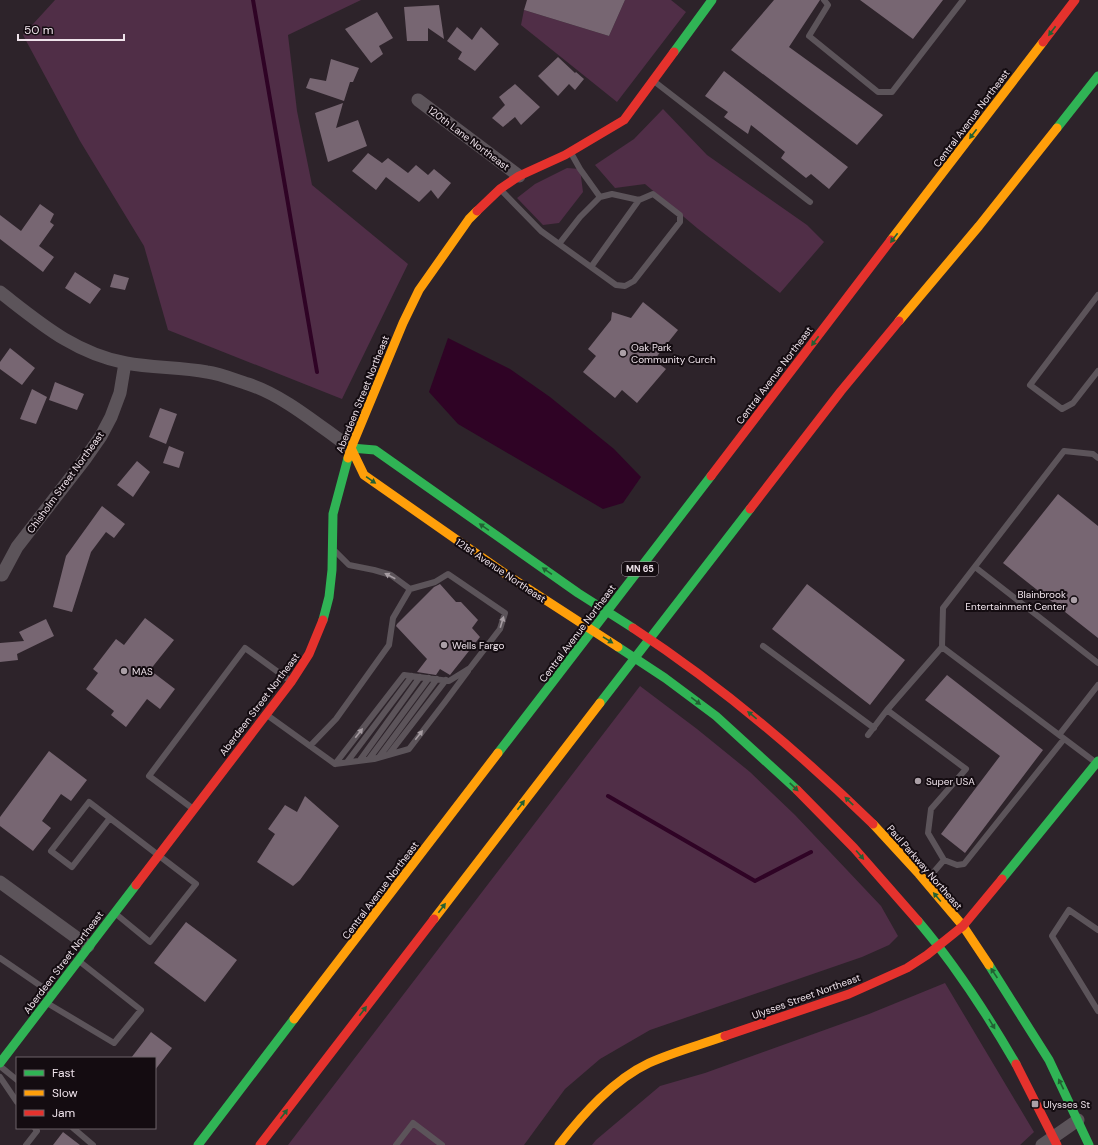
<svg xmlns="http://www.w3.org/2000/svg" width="1098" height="1145" viewBox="0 0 1098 1145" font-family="'DM Sans',sans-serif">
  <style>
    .green { fill: #502e47 }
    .water { fill: #2f0325 }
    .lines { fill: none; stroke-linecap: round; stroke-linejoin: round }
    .stream { stroke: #2f0325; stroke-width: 4 }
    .building { fill: #776672 }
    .lane { stroke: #5c545a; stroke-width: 6 }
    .street { stroke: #5c545a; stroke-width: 13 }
    .fast { stroke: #30b455; stroke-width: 9 }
    .slow { stroke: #ff9f0a; stroke-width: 9 }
    .jam { stroke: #e5322d; stroke-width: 9 }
    .oneway { fill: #226033 }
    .oneway2 { fill: #a69ca2 }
    .poi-dot { fill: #aba0a7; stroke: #140c11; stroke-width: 1.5 }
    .labels { text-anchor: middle; stroke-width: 4; stroke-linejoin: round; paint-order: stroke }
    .shield { fill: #140c11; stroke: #ada2aa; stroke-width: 1 }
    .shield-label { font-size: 9px; font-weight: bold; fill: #efe3eb }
    .street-label { font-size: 10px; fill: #efe3eb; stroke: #140c11 }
    .poi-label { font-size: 10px; fill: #efe3eb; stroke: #140c11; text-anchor: start }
  </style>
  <rect width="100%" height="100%" fill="#2d232a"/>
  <path class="green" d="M55,0h306l-73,35 9,76 15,74 96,79 -66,135 -174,-69 -24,-84 -64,-105 -57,-106z
    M625,0h46l15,12 -69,90 -96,-77 3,-15 85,26z
    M663,109l44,46 100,70 17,17 -44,51 -83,-65 -52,-44 -30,4 -20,-23 39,-26z
    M567,168l13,1 3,23 -24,31 -16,2 -26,-27 18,-14z
    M640,686l57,43 53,43 45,43 86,91 17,30 -9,9 -27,12 -212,73 -50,29 -35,30 -41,56h-236z
    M945,983l89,149 -14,13h-428l4,-5 64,-54 45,-13 164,-59z"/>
  <path class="water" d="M448,338l62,31 40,28 64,52 27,28 -18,26 -20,6 -145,-85 -29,-32z"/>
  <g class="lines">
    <path class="stream" d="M253,0l64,372
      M608,796l147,85 56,-29"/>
  </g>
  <path class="building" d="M527,0h98l-16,36 -85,-26z
    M774,0h46l-31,47 94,68 -26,30 -126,-95z
    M860,0h83l-30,39z
    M439,5l5,34 -16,-11v13h-21l-3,-34z
    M377,12l16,26 -14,8 4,8 -12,9 -26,-34z
    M457,27l15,13 9,-13 18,17 -24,27 -17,-12 4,-7 -15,-11z
    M558,57l17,16 1,-1 8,7 -9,11 -6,-6 -11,12 -20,-20z
    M331,59l28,9 -6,14h-3l-6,19 -38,-13 4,-10 16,3z
    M724,71l124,96 -19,22 -18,-15 -5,4 -25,-20 4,-6 -34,-27 -3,9 -24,-17 4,-5 -23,-16z
    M515,84l25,23 -19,18 -6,-8 -12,10 -11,-9 13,-13 -6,-8z
    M343,103l-7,25 22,-8 9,26 -39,16 -13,-49z
    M368,153l14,10 6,-5 20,15 8,-8 12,10 6,-6 17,14 -13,16 -7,-9 -12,12 -33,-25 -10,13 -24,-19z
    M40,204l14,10 -4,8 4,3 -15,21 15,11 -11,15 -43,-33v-24l21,16z
    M75,272l26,17 -11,15 -25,-16z
    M114,274l15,4 -4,12 -15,-3z
    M643,302l35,28 -24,30 12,9 -29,34 -15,-13 -7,8 -32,-26 13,-16 -8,-7 23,-29 1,-8 19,6z
    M10,348l25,20 -13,17 -22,-16v-7z
    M55,382l29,12 -7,16 -28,-10z
    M32,389l15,8 -11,27 -16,-5z
    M160,408l17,6 -11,30 -17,-7z
    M169,446l15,6 -5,16 -16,-5z
    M137,461l13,11 -17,25 -16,-12z
    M1058,494l40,32v112l-95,-75z
    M102,506l23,18 -11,14 -8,-6 -15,20 -19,60 -19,-5 13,-51z
    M440,584l16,18h5l17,18 -6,8 8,9 -30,38 -10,-6 -4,6 -19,-3 10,-13 -31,-33 1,-2 37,-37z
    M807,584l98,76 -35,45 -98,-76z
    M145,618l29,22 -24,30 25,19 -15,20 -13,-10 -21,28 -15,-12 3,-4 -28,-22 12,-16 -5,-4 23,-30 8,6z
    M46,619l8,17 -37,18 1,6 -18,2v-19l24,-2 -5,-9z
    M947,675l96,75 -78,103 -24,-19 59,-78 -75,-56z
    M49,751l38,29 -16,21 -10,-7 -19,27 9,7 -18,23 -33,-25v-9z
    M305,796l34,30 -39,54 -7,6 -36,-24 18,-28 -7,-5 17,-24 12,7z
    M186,922l51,38 -32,42 -51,-39z
    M151,1032l21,16 -17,22v-12h-24z
    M63,1132l17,13h-27z"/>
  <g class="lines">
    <path class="lane" d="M824,0l4,5 -19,31 69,56h14l71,-92
      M655,82l155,120
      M501,190l40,41 75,54 9,1 9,-5 46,-59v-7l-27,-21 -14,6 -27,-6 -12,3 -20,-28 -9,-16
      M559,244l21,-27 20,-20
      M591,267l48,-67
      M1098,295l-68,90 32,24 11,-6 25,-32
      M975,567l123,96
      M763,646l111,82
      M942,647l1,-39 121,-157 29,3 5,4
      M887,710l79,59 -35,40 -3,24 16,27 -18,21
      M267,715l68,49 39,-5 35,-10 36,-47 23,-31
      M868,735l19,-25 55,-63 153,115
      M1059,735l39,-50
      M310,746l26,-27 53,-74 4,-27 17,-29
      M389,754l57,-74
      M379,757l58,-78
      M369,759l60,-81
      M360,760l60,-83
      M347,762l65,-86
      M335,764l69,-89 45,6 21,-13 30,-39 5,-16 -57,-39 -13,8 -25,7 -19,-14 -17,-5 -25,-5 -13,-13
      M192,808l-43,-32 96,-128 44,32
      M110,818l-38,49 -21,-16 38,-49 107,82 -46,58 -34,-28
      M944,860l13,5 7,-1 100,-125
      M1098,930l-29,-20 -17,26 46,75
      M0,958l51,35
      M47,1003l67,40 27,-33 -62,-49
      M0,1066l17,14
      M0,1077l17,25
      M73,1128l20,17
      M26,1145l11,-14 -2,-3
      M396,1145l17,-22 29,22"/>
    <path class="street" d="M418,100l101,76
      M0,292c40,31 74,61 126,71 26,5 54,4 81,9 14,2 28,8 41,12 37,12 71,42 103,64
      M0,573l2,2 15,-28 68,-88 16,-23 10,-19 9,-24 5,-30
      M0,882l88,64
      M1042,1145l36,-25"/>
    <path class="fast" d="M674,52l38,-52
      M1057,128l41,-52
      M351,448l24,2 203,143 55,35
      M323,620l6,-23 3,-27 1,-56 15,-56
      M618,647l47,31 51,38 81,74
      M600,703l150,-194
      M498,753l213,-277
      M1002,879l96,-118
      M918,921c38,45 69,93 98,143
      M989,965l60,95 40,85
      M0,1063l136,-178
      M198,1145l96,-126"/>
    <path class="slow" d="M891,240l152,-198
      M899,321l80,-95 78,-98
      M351,448l13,27 143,100 111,72
      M348,458l3,-10 52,-125 16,-33 50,-71 8,-8
      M873,824l46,50 44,52 26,39
      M434,919l166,-216
      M294,1019l204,-266
      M559,1145c24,-31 54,-65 90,-82 24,-11 51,-18 76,-27"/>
    <path class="jam" d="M1043,42l32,-42
      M477,211l23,-22 19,-13 46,-21 59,-35 50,-68
      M711,476l180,-236
      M750,509l91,-118 58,-70
      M633,628c87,57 166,124 240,196
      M797,790l57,58 64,73
      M136,885l155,-203 18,-28 14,-34
      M725,1036l124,-42 58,-26 20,-13 36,-29 39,-47
      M1016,1064l41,81
      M260,1145l174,-226"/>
  </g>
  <defs><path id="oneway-solid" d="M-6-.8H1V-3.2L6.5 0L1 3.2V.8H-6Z"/></defs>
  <g class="oneway">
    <use href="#oneway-solid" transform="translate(1052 31) rotate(127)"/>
    <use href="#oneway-solid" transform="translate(973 134) rotate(127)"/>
    <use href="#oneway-solid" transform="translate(894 238) rotate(127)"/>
    <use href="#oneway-solid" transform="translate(815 341) rotate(127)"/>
    <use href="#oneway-solid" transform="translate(371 480) rotate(35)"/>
    <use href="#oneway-solid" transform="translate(484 527) rotate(-145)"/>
    <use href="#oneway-solid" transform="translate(547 571) rotate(-145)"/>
    <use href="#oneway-solid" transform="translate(608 640) rotate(32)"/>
    <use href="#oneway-solid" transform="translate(696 701) rotate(37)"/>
    <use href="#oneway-solid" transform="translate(752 715) rotate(-141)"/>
    <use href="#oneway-solid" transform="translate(794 787) rotate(44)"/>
    <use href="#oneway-solid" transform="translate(849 801) rotate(-136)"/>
    <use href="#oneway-solid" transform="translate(521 805) rotate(-53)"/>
    <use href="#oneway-solid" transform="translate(860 855) rotate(49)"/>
    <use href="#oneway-solid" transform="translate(937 897) rotate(-130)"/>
    <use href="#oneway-solid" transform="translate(442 908) rotate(-53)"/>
    <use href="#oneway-solid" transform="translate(994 973) rotate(-124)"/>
    <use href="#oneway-solid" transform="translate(363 1011) rotate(-53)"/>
    <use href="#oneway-solid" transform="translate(992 1024) rotate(59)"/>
    <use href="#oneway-solid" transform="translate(1061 1084) rotate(-116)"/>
    <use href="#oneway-solid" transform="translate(284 1114) rotate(-53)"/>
  </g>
  <g class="oneway2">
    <use href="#oneway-solid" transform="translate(390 576) rotate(-153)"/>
    <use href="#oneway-solid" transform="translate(502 622) rotate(-73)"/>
    <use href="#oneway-solid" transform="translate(359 733) rotate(-52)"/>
    <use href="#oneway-solid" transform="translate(419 735) rotate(-52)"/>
  </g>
  <g class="poi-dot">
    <circle cx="623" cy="353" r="4"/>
    <circle cx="1074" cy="600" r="4"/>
    <circle cx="444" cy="645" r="4"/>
    <circle cx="124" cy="671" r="4"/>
    <circle cx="918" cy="781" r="4"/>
    <rect x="1031" y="1100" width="8" height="8" rx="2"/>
  </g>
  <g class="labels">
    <rect class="shield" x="622" y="562" width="36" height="14" rx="3"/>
    <g class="shield-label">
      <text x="640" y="572">MN 65</text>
    </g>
    <g class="street-label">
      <text transform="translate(971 118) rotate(-53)" y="4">Central Avenue Northeast</text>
      <text transform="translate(469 138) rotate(37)" y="4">120th Lane Northeast</text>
      <text transform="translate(774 375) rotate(-53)" y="4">Central Avenue Northeast</text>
      <text transform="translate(362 394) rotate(-68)" y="4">Aberdeen Street Northeast</text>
      <text transform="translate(65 482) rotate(-54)" y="4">Chisholm Street Northeast</text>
      <text transform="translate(501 570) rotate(34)" y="4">121st Avenue Northeast</text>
      <text transform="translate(577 633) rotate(-53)" y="4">Central Avenue Northeast</text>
      <text transform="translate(259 704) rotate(-53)" y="4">Aberdeen Street Northeast</text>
      <text transform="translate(925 867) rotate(49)" y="4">Paul Parkway Northeast</text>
      <text transform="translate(380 890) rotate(-53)" y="4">Central Avenue Northeast</text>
      <text transform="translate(63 962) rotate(-53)" y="4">Aberdeen Street Northeast</text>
      <text transform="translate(806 996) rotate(-20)" y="4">Ulysses Street Northeast</text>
    </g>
    <g class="poi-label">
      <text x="631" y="351">Oak Park<tspan x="631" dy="12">Community Curch</tspan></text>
      <text x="1066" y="598" text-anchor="end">Blainbrook<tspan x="1066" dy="12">Entertainment Center</tspan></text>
      <text x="452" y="649">Wells Fargo</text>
      <text x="132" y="675">MAS</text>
      <text x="926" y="785">Super USA</text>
      <text x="1043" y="1108">Ulysses St</text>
    </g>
  </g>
  <rect x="16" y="1057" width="140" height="72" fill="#140c11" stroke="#6c6268"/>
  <rect x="24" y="1070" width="20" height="6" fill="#30b455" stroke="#6c6268"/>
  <text x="52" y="1077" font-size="12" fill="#efe3eb">Fast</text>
  <rect x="24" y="1090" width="20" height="6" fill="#ff9f0a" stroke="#6c6268"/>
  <text x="52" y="1097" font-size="12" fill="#efe3eb">Slow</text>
  <rect x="24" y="1110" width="20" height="6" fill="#e5322d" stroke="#6c6268"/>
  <text x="52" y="1117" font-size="12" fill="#efe3eb">Jam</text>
  <path d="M18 34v6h106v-6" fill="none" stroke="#efe3eb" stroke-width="2"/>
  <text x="24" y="34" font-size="12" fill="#efe3eb" stroke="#140c11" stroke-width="3" paint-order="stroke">50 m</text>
</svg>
